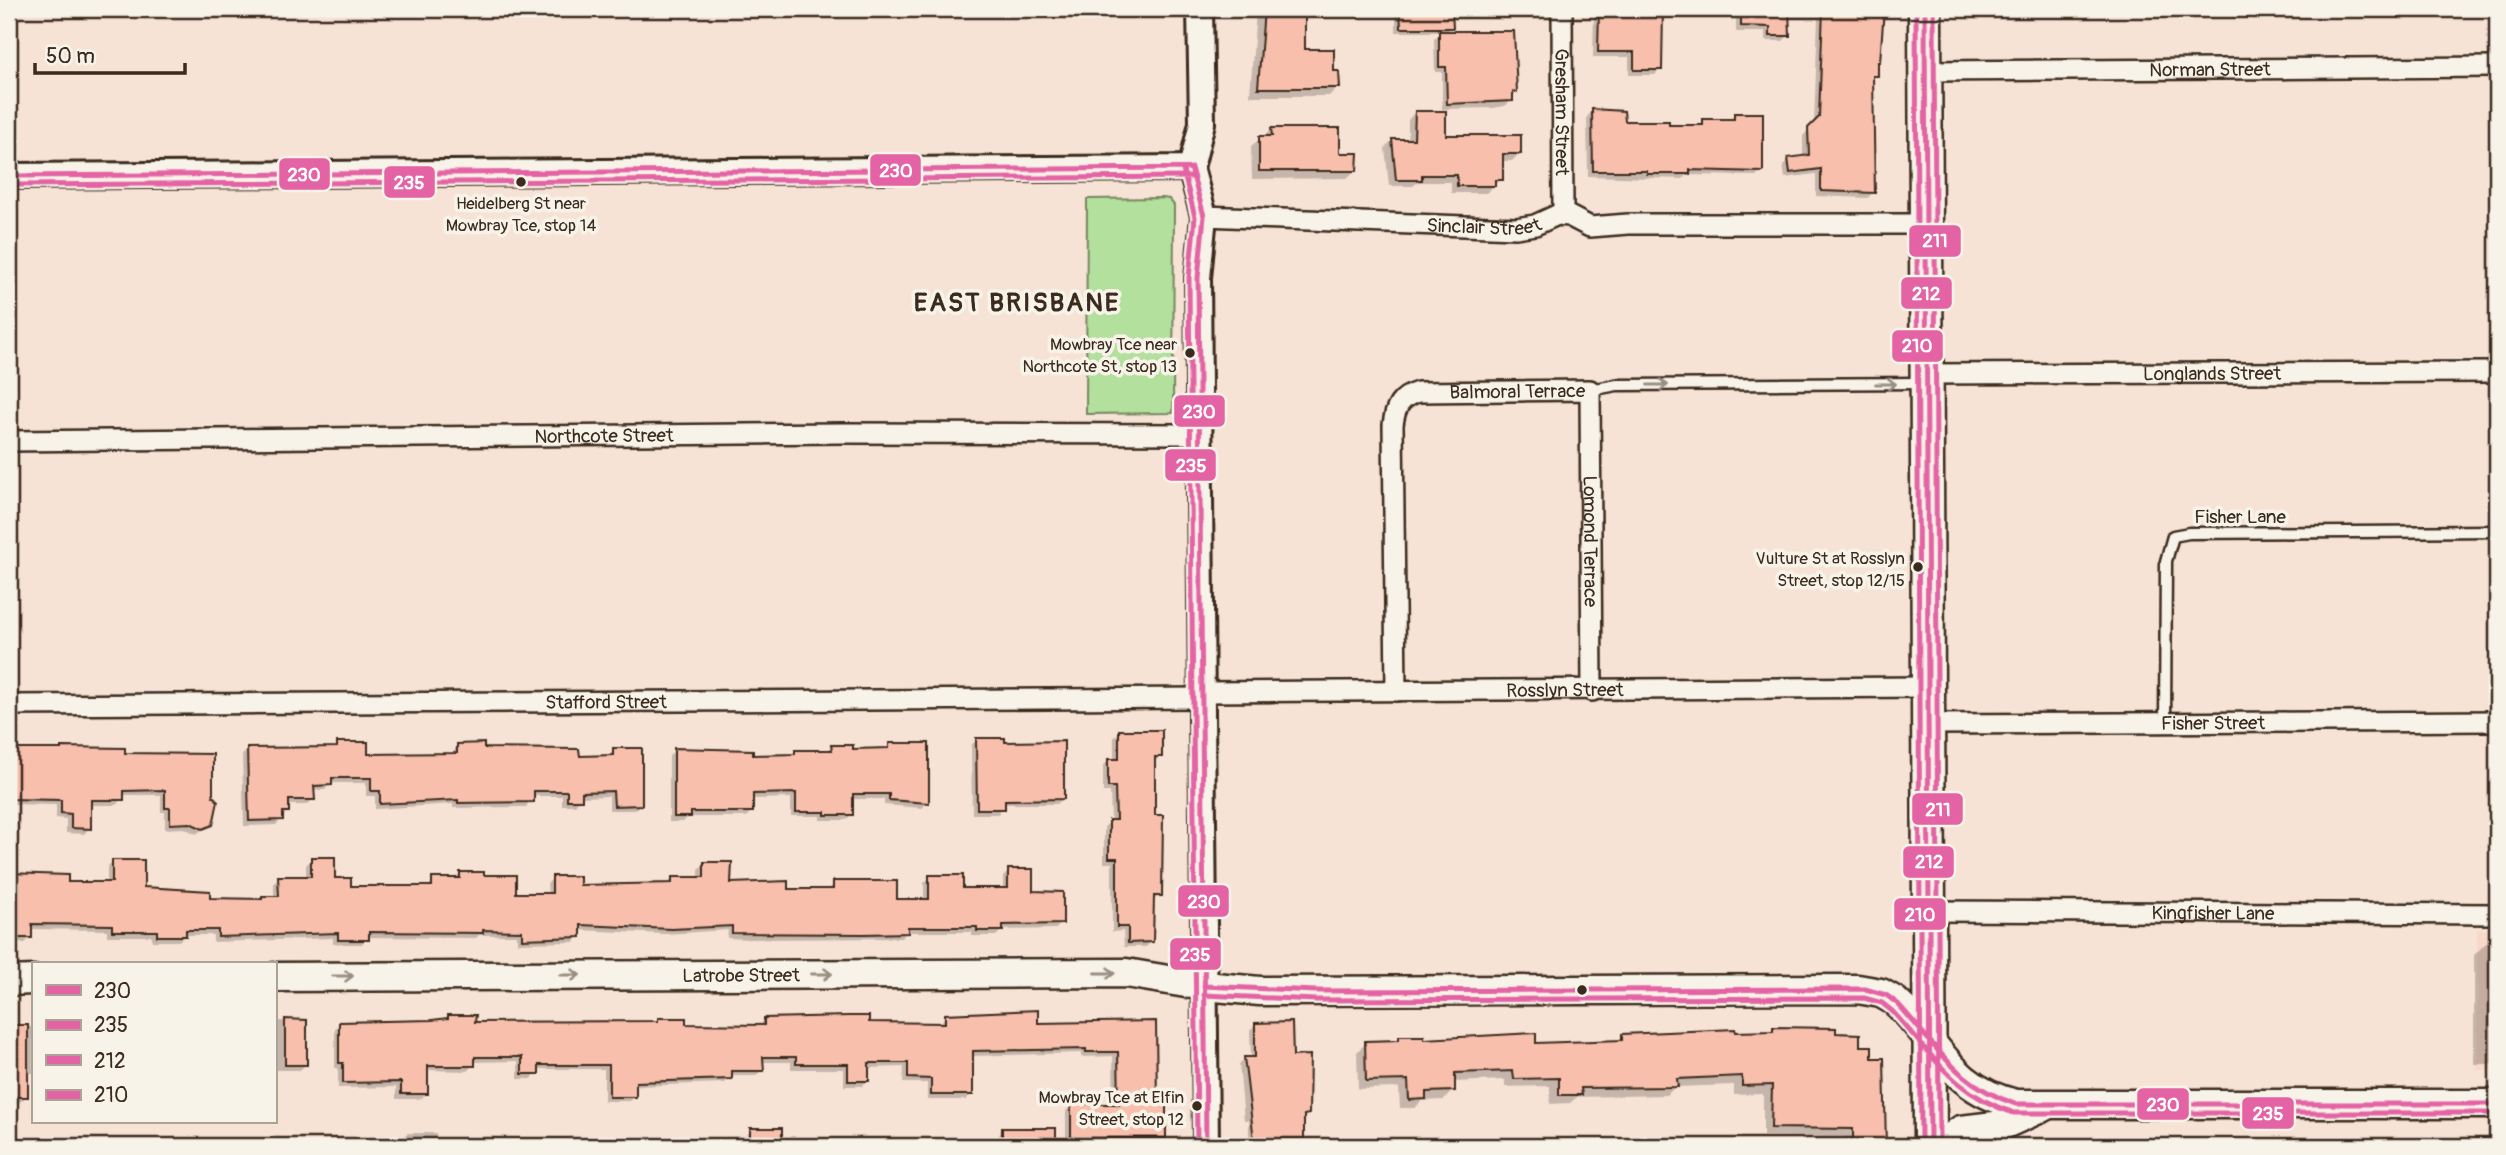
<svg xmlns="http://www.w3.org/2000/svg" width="2506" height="1155" viewBox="0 0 2506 1155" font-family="Pangolin,sans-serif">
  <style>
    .built { fill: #f7d8c9 }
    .green { fill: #b3e09d; stroke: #77855e; stroke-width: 2 }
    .shadow { fill: #0003 }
    .building { fill: #f7bfac; stroke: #3b2a1e; stroke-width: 2 }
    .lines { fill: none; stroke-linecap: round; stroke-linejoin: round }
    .service-casing { stroke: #3b2a1e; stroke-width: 15 }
    .minor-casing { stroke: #3b2a1e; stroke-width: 24 }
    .tertiary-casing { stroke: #3b2a1e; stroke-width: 30 }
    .secondary-casing { stroke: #3b2a1e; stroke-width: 33 }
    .primary-casing { stroke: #3b2a1e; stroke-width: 37 }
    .service { stroke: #f7f3e8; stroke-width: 10 }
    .minor { stroke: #f7f3e8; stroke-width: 19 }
    .tertiary { stroke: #f7f3e8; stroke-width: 24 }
    .secondary { stroke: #f7f3e8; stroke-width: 28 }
    .primary { stroke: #f7f3e8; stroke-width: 32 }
    .bus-1-casing { stroke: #f7f3e8; stroke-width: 10 }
    .bus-2-casing { stroke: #f7f3e8; stroke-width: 10 }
    .bus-3-casing { stroke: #f7f3e8; stroke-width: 10 }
    .bus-4-casing { stroke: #f7f3e8; stroke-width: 10 }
    .bus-5-casing { stroke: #f7f3e8; stroke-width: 10 }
    .bus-1 { stroke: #e463a4; stroke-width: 5 }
    .bus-2 { stroke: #e463a4; stroke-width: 5 }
    .bus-3 { stroke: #e463a4; stroke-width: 5 }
    .bus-4 { stroke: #e463a4; stroke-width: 5 }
    .bus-5 { stroke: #e463a4; stroke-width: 5 }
    .oneway { stroke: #998e83 }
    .bus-dot { fill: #3b2a1e; stroke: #f7f3e8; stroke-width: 2.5 }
    .labels { text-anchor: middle; stroke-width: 7; stroke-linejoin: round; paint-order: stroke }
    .bus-label { font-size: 17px; fill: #3b2a1e; stroke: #f7f3e8; text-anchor: end }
    .street-label { font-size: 19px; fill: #3b2a1e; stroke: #f7f3e8 }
    .district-label { font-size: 26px; font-weight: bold; letter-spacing: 2px; fill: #3b2a1e; stroke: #f7f3e8 }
    .line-badge { stroke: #f7f3e8; stroke-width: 2.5 }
    .badge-label { font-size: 19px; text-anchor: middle; font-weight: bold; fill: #fff }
  </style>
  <rect width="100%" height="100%" fill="#f7e3d6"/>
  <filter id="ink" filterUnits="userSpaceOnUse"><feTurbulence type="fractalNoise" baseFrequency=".0143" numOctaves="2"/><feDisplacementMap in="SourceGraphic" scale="14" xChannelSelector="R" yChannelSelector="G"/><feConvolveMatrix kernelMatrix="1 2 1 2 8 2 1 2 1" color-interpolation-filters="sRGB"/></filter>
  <g filter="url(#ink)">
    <path class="built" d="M2477,929l20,1v140h-20z"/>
    <path class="green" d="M1087,199l76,-1 6,1 5,6 -1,208 -87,1z"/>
    <path class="shadow" d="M1256,9h52l-5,9v33l30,21 5,15 -9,9h-79z
      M1396,9h55v18l-6,6 71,59 -5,9 -6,5 -12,2 -51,1v-37h-7l-1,-33 7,-7h-45z
      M1594,9h92l-5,4 -20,1 -1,55 -5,6h-26v-18h-36z
      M1885,9l-9,66 -4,4 1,113 -5,6 -52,-2v-22l-31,4 -2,-13 6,-6 14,-1v-22l11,-12 4,-106h-30l1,17 -6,6h-18v-9h-29v-22z
      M1592,111l31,12 75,4 6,-6h25l6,-6 26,56 -5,5 -69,-1 -4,4 -95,-3 -1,-59z
      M1415,112l29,24 75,18 -7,7h-11v18l-15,14h-35v-11h-33l-5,4h-24l-4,-38 7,-7h16v-21z
      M1272,129l66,26 18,15 -9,8 -95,1 -1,-33z
      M1120,732l40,24 -5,6 -1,55 7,78 -9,6 -1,41 -5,5h-22l-1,-16 -11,1v-69h-8v-36l7,-6 -1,-29h-7v-26l5,-5h6v-24z
      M977,740l26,3 60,56 -6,5h-53l-6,10h-26l-1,-69z
      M338,744l28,12 86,-1 5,-10 121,13 30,-3 6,-5 26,55 -5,5h-26v-14l-28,1 -6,8h-13v-9h-30l-6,11 -73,1v-4l-78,5v-13h-9v-13h-36l-5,7h-12v9l-6,6h-20v7l-11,13 -32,1 -2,-71 6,-5 85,-1z
      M890,745l37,58 -5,5 -38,-3v-6h-33v16l-5,5h-26v-4h-29v-18l-39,1v12l-6,6h-58l-5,5h-14v-66l6,-6 77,7 74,-4 6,-7 19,4h34z
      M91,748l32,7 88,69 -15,10 -12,-6 -19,1v-17h-4v-17h-39l-5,10h-28v23l-5,6 -18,-1v-14l-10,-1v-13l-47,-1v-54z
      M312,859l21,21 16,7 79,1 5,-8h21l6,-7 22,4 32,17h34l-1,-10 6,-6 26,9 87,-2 6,-6h27v-10l6,-6 25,22 98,6 6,-8 61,18h29v-18l6,-6 31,12 42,1v-13l6,-6 52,52 -5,6 -54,1 -6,6h-24v-4h-65l-6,6 -151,1 -23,-1 1,-8 -63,4 -86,-4v7l-5,5 -57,1v-8h-38l-3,3 -109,-1 -5,7h-29v-6l-120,4v-7h-28l-6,6h-27v-5h-45v-6l-76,-1v8l-6,6h-16v-68l58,9h40v-17l5,-5 31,27 66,11h51l14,-2v-15l5,-5h27v-13z
      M2486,943h11v121h-23v-109z
      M945,1016l91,8 118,-1 1,83 10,32 -11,5v3l-88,-3v-32l6,-6h42l-1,-49 -32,1v-4l-109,3 -1,38 -5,6h-39v-17h-24l1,-16 -36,1v12l-6,6h-18v-17h-53v-7h-29v8l-6,6h-26l-5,7 -90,3v10l-6,5h-25v-32h-67l-5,10h-14v-18l-44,1 -6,9 -41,-1v23l-6,6h-25v-12l-58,1v-20h-3v-39l5,-5 104,-4 4,-3 26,7 181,-1 3,-4 27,7 74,1 6,-8 175,5z
      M33,1021v52h-7v23l-6,6h-11v-75h22z
      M275,1021h31v43l-6,6h-25z
      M1255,1025l36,33 16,56 -5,5 1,19 -12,8h-42v-26h-5l-5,-56 5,-5 7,-1 -1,-28z
      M1774,1029l60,6 24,13 12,11 15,66 -1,21h-39v-9l-82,-1v-42l-29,1v-10l-59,2 -8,8 -90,2 -7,6 -20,1v-18l-45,1v-7l-52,2v8l-9,10 -22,1 -7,7h-15l-1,-20 -41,1 -1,-37 9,-9 30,-1 4,-4 135,7 81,-3 6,-6 148,-3z
      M751,1130h29v16h-34v-10z
      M1002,1130h52v16h-120l5,-7h58z
      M408,1133h28v6h52v7h-86v-8z
      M827,1142h25v4h-29z
      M221,1143h24v3h-27z
      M40,1144h21v2h-24z"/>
    <path class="building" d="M1264,9h41v40h29v22h5l1,17h-82z
      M1400,9h52l1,19h-52z
      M1599,9h64l-1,61h-28v-18h-36z
      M1741,9h48l1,27h-20v-9l-29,-1z
      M1823,9h61l-4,53h-2v14h-5l2,117 -54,-2v-22l-31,4 -2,-15 21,-3 -1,-27 11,-11z
      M1439,31h75l3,61h-4v9l-66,3 -1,-37h-7z
      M1592,109l32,2 1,10h44v4h34v-6h31v-6h29v59l-73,-2v4h-43v-3h-54z
      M1415,111h31v24h75v19h-18v26h-8v6h-38v-11h-35v5h-26l-4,-41h22z
      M1271,128h69v25h18l-1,18h-98v-35h13z
      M1119,730h43v27h-7v58h8l-1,81h-8l-1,46 -25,1v-16h-11v-69h-8v-38h7l-1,-33h-7v-28h11z
      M976,738h29v4l59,-1v58l-59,1v9h-28z
      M337,742h31v12l89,-1v-9l27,-1v5l95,1 1,7 33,-1v-7h29v57l-28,1 -1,-15 -31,1v8h-15v-9h-33v11l-76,1v-3l-78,4v-13h-9v-13h-39v7l-18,1 1,14h-26v12h-6v8l-34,1 -2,-73 90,-1z
      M889,743h40v60l-40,-3v-6h-36v21h-28v-3h-29v-19l-43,1v18h-62v5h-17v-69l79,2v5l42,-1v-4h37l-1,-5h22v4l36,-1z
      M61,747l64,1v5l88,1v42l5,5 -5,24 -10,4 -13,-6 -20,1v-16h-5v-18l-41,1v9h-33v29l-20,-1v-14l-10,-1v-13l-52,-1v-50h52z
      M311,857h24v21h16v8h81v-8h28v-6h24v3h32v18h36v-17h28v9l92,-2v-6h32v-15h28l-1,21 57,-2v8h45v-8h64v18h32v-24h34v13h45v-19h25v22l30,1v32l-60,1v6h-26v-4h-69v6l-44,1 -132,-1v-7l-60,3 -91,-4v12l-59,2v-8l-39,-1v3l-114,-1v8h-31v-7l-120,4v-7h-32v6h-29v-5h-45v-6l-80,-1v14h-23v-65l59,2v7h44v-22h32v27l66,4v7l52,1v-3h17l-1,-20h33z
      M1038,1010v13l118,-2 1,83h9v34h-95v-34h48l-1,-52h-32v-3l-113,2v44h-42v-16l-23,-1v-15h-39v18h-21v-17h-52v-7h-33l1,14h-32v8l-96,3v15h-27v-32h-70v9h-17v-17h-47v9h-47v28h-27v-12l-58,1v-20h-4v-41l93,-2 16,-2v-3h28l-1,7 183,-1v-3h28v6l78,1v-7l84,-2h21v6l76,1v-9z
      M285,1019l22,1v45h-22z
      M1292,1022l1,34 17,-1 -1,59 -5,1v24l-50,1 -10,-83h11v-34z
      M9,1025h19v72h-19z
      M1773,1027l63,1v5l24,1v12h12v12h12l2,88h-33v-17l-82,-1 1,-43 -30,1v-10l-65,3 1,8 -97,1 1,7h-23v-17l-45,1 -1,-8 -58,2v18l-29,1v7l-17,1 -1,-20 -42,1 -1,-40 34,-1v-4h25v3l112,-6v10l86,-3v-6l113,-5 1,3 37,-1z
      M750,1128h32v18h-32z
      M1002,1128h54v18h-54z"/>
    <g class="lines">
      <g class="service-casing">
        <path id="service" d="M1590,390l27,-5 305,-2
          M2165,724l1,-163 7,-25 16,-3 308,-2"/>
      </g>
      <g class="minor-casing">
        <g id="minor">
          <path id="s1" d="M1562,9l1,206"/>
          <path id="s2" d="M1925,71l572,-4"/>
          <path id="s3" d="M1204,216l312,12 19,-3 22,-10 12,1 21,11 38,-3h297"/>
          <path id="s4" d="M1925,374l572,-2"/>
          <path id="s5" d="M9,441l834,-8 356,1"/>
          <path id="s6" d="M1396,691l-3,-266c2,-17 7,-28 25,-33l172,-2 2,301"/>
          <path id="s7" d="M1203,692l725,-5"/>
          <path id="s8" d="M9,705l1194,-7"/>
          <path id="s9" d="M1928,724l569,-3"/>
          <path id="s10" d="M1929,911l568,3"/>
        </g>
      </g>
      <g class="tertiary-casing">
        <path id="tertiary" d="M1200,9l2,114 -11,45 13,48 -6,62 8,868
          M9,176l1182,-8"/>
      </g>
      <g class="secondary-casing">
        <g id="secondary">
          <path id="s11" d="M275,977l851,-4 78,13 56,5 598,-2 23,4 14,8c45,41 54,88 121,103h481"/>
          <path d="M9,981l24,-1"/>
          <path d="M1940,1146l21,-16 42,-5 40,-18"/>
        </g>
      </g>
      <g class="primary-casing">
        <path id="primary" d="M1925,9l5,1137"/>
      </g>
      <use href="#service" class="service"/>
      <use href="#minor" class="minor"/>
      <use href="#tertiary" class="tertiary"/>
      <use href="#secondary" class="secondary"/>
      <use href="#primary" class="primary"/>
      <g class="bus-1-casing">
        <path id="bus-1" d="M1191,168l13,48 -6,62 8,868
          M9,176l1182,-8
          M1204,986l112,5 549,-2 21,6 12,9c39,43 59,81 118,100h481"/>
      </g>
      <g class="bus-2-casing">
        <path id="bus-2" d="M1183,170l12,47 -6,61 8,868
          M9,185l1182,-8
          M1204,995l112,5 548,-2 18,5 10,8c41,44 61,83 122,102h483"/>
      </g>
      <g class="bus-3-casing">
        <path id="bus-3" d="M1925,9l5,1137"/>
      </g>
      <g class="bus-4-casing">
        <path id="bus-4" d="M1916,9l5,1137"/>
      </g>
      <g class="bus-5-casing">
        <path id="bus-5" d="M1934,9l5,1137"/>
      </g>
      <use href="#bus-1" class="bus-1"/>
      <use href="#bus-2" class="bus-2"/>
      <use href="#bus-3" class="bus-3"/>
      <use href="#bus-4" class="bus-4"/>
      <use href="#bus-5" class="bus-5"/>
    </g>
    <defs><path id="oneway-shaft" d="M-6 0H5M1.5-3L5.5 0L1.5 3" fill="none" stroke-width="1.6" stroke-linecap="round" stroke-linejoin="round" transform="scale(1.75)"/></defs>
    <g class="oneway">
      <use href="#oneway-shaft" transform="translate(1886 384)"/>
      <use href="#oneway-shaft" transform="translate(1658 385)"/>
      <use href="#oneway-shaft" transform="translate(1105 973)"/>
      <use href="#oneway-shaft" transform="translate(822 974)"/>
      <use href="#oneway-shaft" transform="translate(570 975)"/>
      <use href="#oneway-shaft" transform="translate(343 976)"/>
    </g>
  </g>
  <g class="bus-dot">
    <circle cx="521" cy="182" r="6"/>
    <circle cx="1190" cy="353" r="6"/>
    <circle cx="1918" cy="567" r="6"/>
    <circle cx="1582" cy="990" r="6"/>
    <circle cx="1197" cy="1106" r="6"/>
  </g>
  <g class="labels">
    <g class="bus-label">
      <text x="521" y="209" text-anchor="middle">Heidelberg St near<tspan x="521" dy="22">Mowbray Tce, stop 14</tspan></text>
      <text x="1177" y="350">Mowbray Tce near<tspan x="1177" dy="22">Northcote St, stop 13</tspan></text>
      <text x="1905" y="564">Vulture St at Rosslyn<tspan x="1905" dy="22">Street, stop 12/15</tspan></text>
      <text x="1184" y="1103">Mowbray Tce at Elfin<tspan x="1184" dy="22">Street, stop 12</tspan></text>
    </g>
    <g class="street-label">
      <text dy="7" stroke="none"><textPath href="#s2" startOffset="285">Norman Street</textPath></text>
      <text dy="7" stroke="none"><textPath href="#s1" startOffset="103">Gresham Street</textPath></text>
      <text dy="7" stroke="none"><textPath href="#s3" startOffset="280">Sinclair Street</textPath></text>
      <text dy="7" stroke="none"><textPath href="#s4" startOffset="287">Longlands Street</textPath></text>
      <text dy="7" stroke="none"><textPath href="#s6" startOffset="410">Balmoral Terrace</textPath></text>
      <text dy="7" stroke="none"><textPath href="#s5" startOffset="595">Northcote Street</textPath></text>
      <text x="2240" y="523">Fisher Lane</text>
      <text dy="7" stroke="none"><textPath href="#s6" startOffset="634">Lomond Terrace</textPath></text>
      <text dy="7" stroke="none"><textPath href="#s7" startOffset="362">Rosslyn Street</textPath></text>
      <text dy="7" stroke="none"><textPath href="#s8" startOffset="597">Stafford Street</textPath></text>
      <text dy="7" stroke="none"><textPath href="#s9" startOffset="285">Fisher Street</textPath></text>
      <text dy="7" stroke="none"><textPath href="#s10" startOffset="284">Kingfisher Lane</textPath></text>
      <text dy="7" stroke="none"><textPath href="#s11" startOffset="466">Latrobe Street</textPath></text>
    </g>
    <g class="district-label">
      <text x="1017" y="311">EAST BRISBANE</text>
    </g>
  </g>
  <g class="line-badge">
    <rect x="869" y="153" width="53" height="34" rx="7" fill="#e463a4"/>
    <rect x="278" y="157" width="53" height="34" rx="7" fill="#e463a4"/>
    <rect x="383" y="165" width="53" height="34" rx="7" fill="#e463a4"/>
    <rect x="1908" y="224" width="54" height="34" rx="7" fill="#e463a4"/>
    <rect x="1900" y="276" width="53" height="34" rx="7" fill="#e463a4"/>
    <rect x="1891" y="329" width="53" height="34" rx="7" fill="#e463a4"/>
    <rect x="1173" y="394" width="53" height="34" rx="7" fill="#e463a4"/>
    <rect x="1164" y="448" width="53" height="34" rx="7" fill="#e463a4"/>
    <rect x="1911" y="792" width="53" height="34" rx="7" fill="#e463a4"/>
    <rect x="1902" y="845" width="53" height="34" rx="7" fill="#e463a4"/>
    <rect x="1177" y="884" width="53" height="34" rx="7" fill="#e463a4"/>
    <rect x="1893" y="897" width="54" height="34" rx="7" fill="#e463a4"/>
    <rect x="1169" y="937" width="53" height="34" rx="7" fill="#e463a4"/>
    <rect x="2136" y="1087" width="54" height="34" rx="7" fill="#e463a4"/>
    <rect x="2241" y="1096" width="54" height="34" rx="7" fill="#e463a4"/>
  </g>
  <g class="badge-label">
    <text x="896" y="177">230</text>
    <text x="304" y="181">230</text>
    <text x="409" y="189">235</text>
    <text x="1935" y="247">211</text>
    <text x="1926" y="300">212</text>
    <text x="1917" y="352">210</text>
    <text x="1199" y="418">230</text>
    <text x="1191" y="472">235</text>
    <text x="1938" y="816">211</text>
    <text x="1929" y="868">212</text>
    <text x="1204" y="908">230</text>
    <text x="1920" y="921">210</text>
    <text x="1195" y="961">235</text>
    <text x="2163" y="1111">230</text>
    <text x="2268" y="1120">235</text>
  </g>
  <rect width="2506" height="1155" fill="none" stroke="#f7f3e8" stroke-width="35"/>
  <rect x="18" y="18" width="2471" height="1120" fill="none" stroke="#3b2a1e" stroke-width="2.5" filter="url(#ink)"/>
  <rect x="32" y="962" width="245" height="161" fill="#f7f3e8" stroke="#aca397" stroke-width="2"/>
  <rect x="46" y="985" width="35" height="10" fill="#e463a4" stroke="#aca397" stroke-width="2"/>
  <text x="94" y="998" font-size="21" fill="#3b2a1e">230</text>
  <rect x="46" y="1020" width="35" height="10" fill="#e463a4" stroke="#aca397" stroke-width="2"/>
  <text x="94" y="1032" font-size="21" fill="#3b2a1e">235</text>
  <rect x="46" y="1055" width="35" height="10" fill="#e463a4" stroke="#aca397" stroke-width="2"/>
  <text x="94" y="1068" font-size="21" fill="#3b2a1e">212</text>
  <rect x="46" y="1090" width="35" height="10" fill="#e463a4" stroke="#aca397" stroke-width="2"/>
  <text x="94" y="1102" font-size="21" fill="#3b2a1e">210</text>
  <path d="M35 63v10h150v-10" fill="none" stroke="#3b2a1e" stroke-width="3.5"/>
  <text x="46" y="63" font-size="21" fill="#3b2a1e" stroke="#f7f3e8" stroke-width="5" paint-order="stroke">50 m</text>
</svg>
